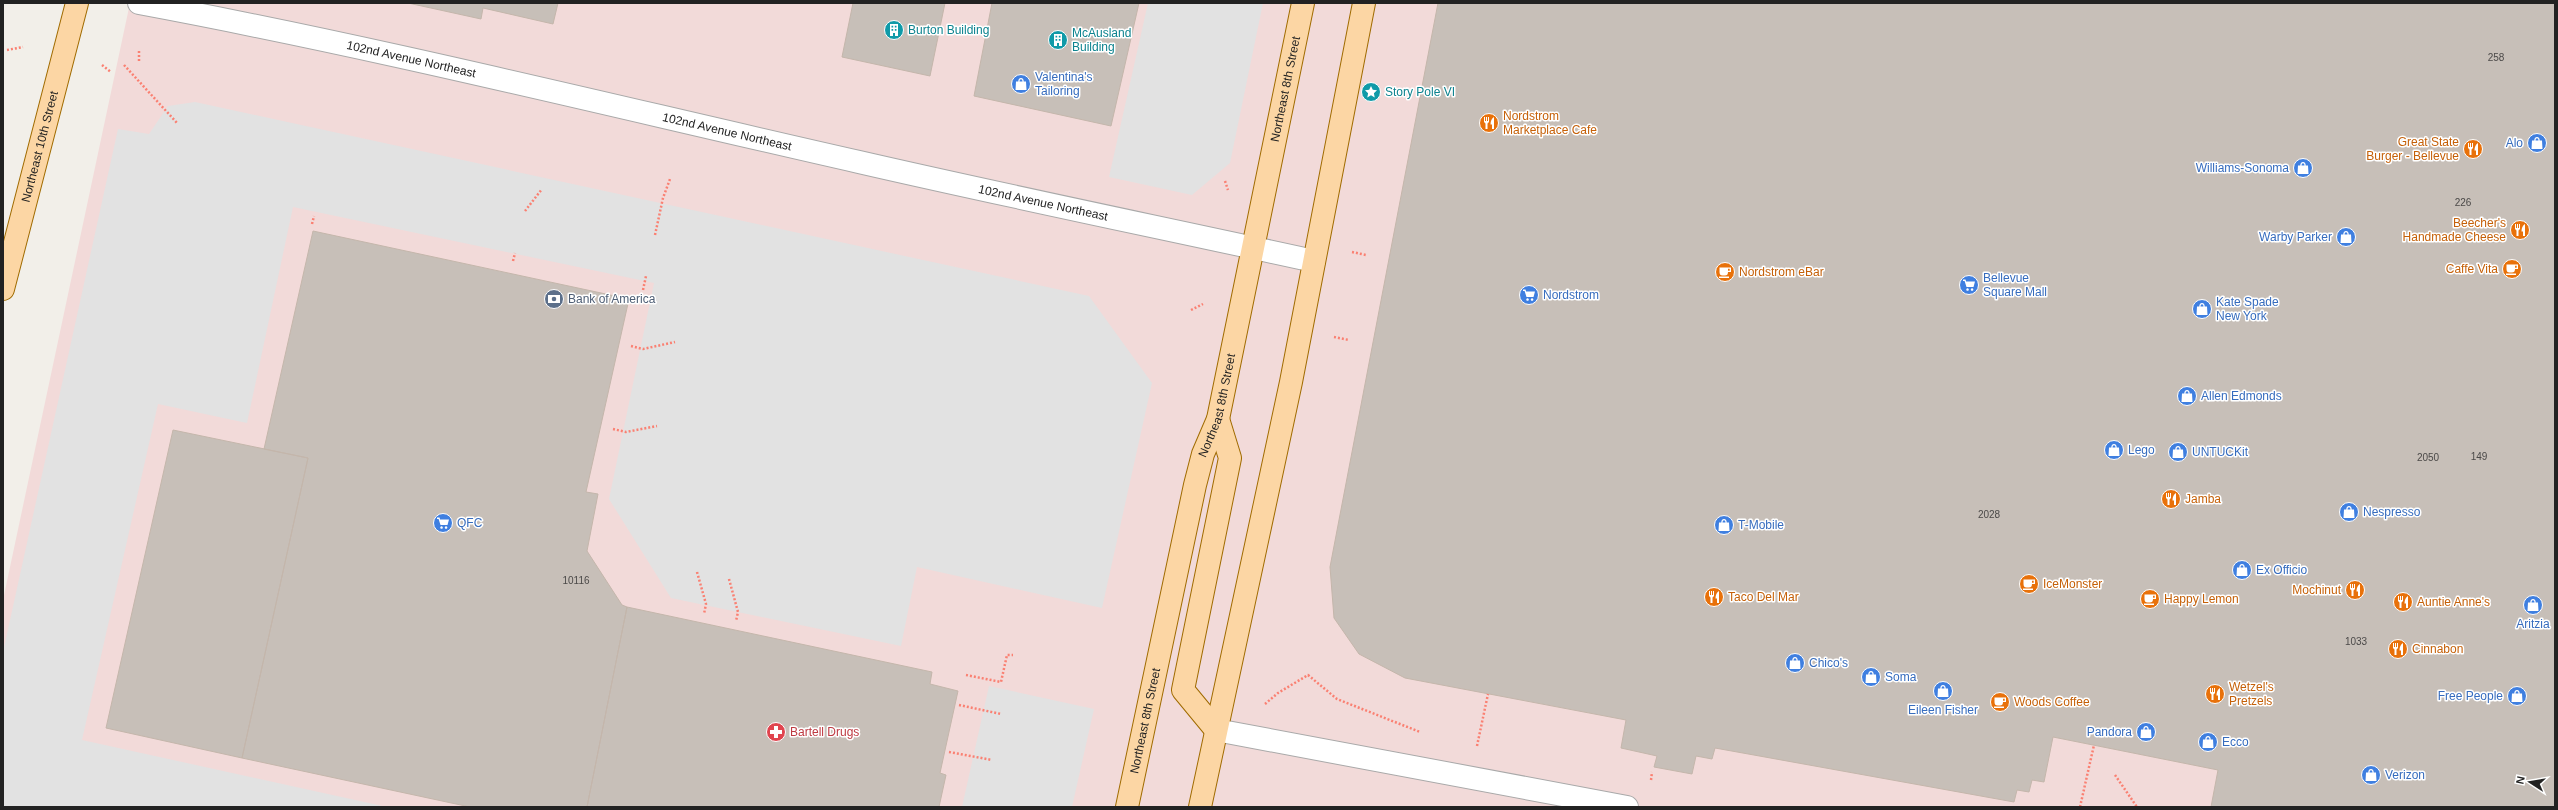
<svg xmlns="http://www.w3.org/2000/svg" width="2558" height="810" viewBox="0 0 2558 810" font-family="Arial,sans-serif">
  <style>
    .commercial { fill: #f2dad9 }
    .parking { fill: #e2e2e2 }
    .building { fill: #c7bfb8; stroke: #c4b6ab }
    .lines { fill: none; stroke-linecap: round; stroke-linejoin: round }
    .minor-casing { stroke: #a9a9a9; stroke-width: 24 }
    .major-casing { stroke: #a06b00; stroke-width: 24 }
    .path { stroke: #fa8072; stroke-width: 2.5; stroke-dasharray: 2 2; stroke-linecap: butt }
    .minor { stroke: #fff; stroke-width: 22 }
    .major { stroke: #fcd6a4; stroke-width: 22 }
    .labels { text-anchor: middle; stroke-width: 3; stroke-linejoin: round; paint-order: stroke }
    .number-label { font-size: 10px; fill: #4b4948 }
    .culture-label { font-size: 12px; fill: #0d838f; stroke: #fff; text-anchor: start }
    .street-label { font-size: 12px; fill: #222; stroke: #fff }
    .shop-label { font-size: 12px; fill: #366cbe; stroke: #fff; text-anchor: start }
    .food-label { font-size: 12px; fill: #c56008; stroke: #fff; text-anchor: start }
    .service-label { font-size: 12px; fill: #4e5e75; stroke: #fff; text-anchor: start }
    .health-label { font-size: 12px; fill: #be3a42; stroke: #fff; text-anchor: start }
  </style>
  <rect width="100%" height="100%" fill="#f2efe9"/>
  <path class="commercial" d="M130,3h2425v804h-2552v-207z"/>
  <path class="parking" d="M1148,3h115l-33,160 -38,32 -83,-18z
    M195,102l894,194 63,87 -50,225 -185,-41 -16,79 -230,-48 -62,-99 45,-216 -361,-76 -46,216 -89,-19 -76,336 305,67h-384v-155l115,-523 31,5 19,-28z
    M989,686l105,23 -22,98h-110z"/>
  <path class="building" d="M408,3h150l-5,21 -70,-16 -2,11z
    M853,3h92l-15,73 -88,-19z
    M992,3h147l-28,123 -137,-30z
    M1438,3h1117v804h-344l7,-37 -165,-33 -9,45 -12,-2 -3,12 -12,-2 -3,12 -299,-54 -3,11 -16,-3 -4,18 -38,-7 3,-11 -36,-8 5,-28 -221,-42 -46,-24 -25,-36 -4,-51z
    M313,231l316,68 -43,193 12,2 -11,57 35,54 5,2 -40,200h-117l-228,-49 66,-300 -44,-9z
    M173,430l135,28 -66,300 -136,-30z
    M627,607l305,65 -2,12 28,7 -18,82 6,2 -7,32h-352z"/>
  <g class="lines">
    <g class="minor-casing">
      <g id="minor">
        <path id="s1" d="M139,3c242,45 481,105 720,159 152,35 304,66 455,99"/>
        <path d="M1216,730l411,77"/>
      </g>
    </g>
    <g class="major-casing">
      <g id="major">
        <path id="s2" d="M3,289l74,-286"/>
        <path d="M1216,730l-33,-40 47,-232 -12,-39"/>
        <path id="s3" d="M1127,807l68,-322 8,-31 15,-35 85,-416"/>
        <path d="M1200,807l91,-425 73,-379"/>
      </g>
    </g>
    <path class="path" d="M7,50l16,-3
      M139,51v12
      M102,65l9,7
      M124,65l54,59
      M1225,181l3,9
      M525,211l17,-22
      M312,224l2,-8
      M655,235l8,-37 7,-19
      M1352,252l14,3
      M513,261l2,-8
      M643,290l3,-14
      M1191,310l12,-6
      M1334,337l15,3
      M631,346l12,3 32,-7
      M613,429l13,3 31,-6
      M697,572l9,32 -2,10
      M729,579l9,33 -2,9
      M966,675l35,7 6,-27h6
      M1265,704l13,-11 30,-18 29,24 83,33
      M959,705l42,9
      M1477,746l11,-52
      M949,752l43,8
      M2115,775l22,32
      M1651,780l1,-8
      M2080,807l14,-62"/>
    <use href="#minor" class="minor"/>
    <use href="#major" class="major"/>
  </g>
  <defs>
    <g id="building-disc" transform="scale(1)"><circle r="9.5" fill="#0f9aa8" stroke="#fff"/><path d="M-4-6H4V6H1V3H-1V6H-4ZM-2.5-4.3h1.7v1.8h-1.7ZM.8-4.3h1.7v1.8H.8ZM-2.5-1h1.7V.8h-1.7ZM.8-1h1.7V.8H.8Z" fill="#fff"/></g>
    <g id="shop-disc" transform="scale(1)"><circle r="9.5" fill="#3f7fe0" stroke="#fff"/><path d="M-5-2.5h2.3a2.7 3.5 0 0 1 5.4 0H5L5.5 6h-11ZM-1.5-2.5h3a1.5 2.3 0 0 0-3 0Z" fill="#fff"/></g>
    <g id="sight-disc" transform="scale(1)"><circle r="9.5" fill="#0f9aa8" stroke="#fff"/><path d="M0-6L1.8-2.2L6-1.7L2.9 1.2L3.7 5.4L0 3.3L-3.7 5.4L-2.9 1.2L-6-1.7L-1.8-2.2Z" fill="#fff"/></g>
    <g id="restaurant-disc" transform="scale(1)"><circle r="9.5" fill="#e8710a" stroke="#fff"/><path d="M-5-6h1v4h1v-4h1v4h1v-4h1v5L-1.5 .5V6h-2V.5L-5-1ZM5-6V6H3V1.5H1.5Q1.5-4 5-6Z" fill="#fff"/></g>
    <g id="cafe-disc" transform="scale(1)"><circle r="9.5" fill="#e8710a" stroke="#fff"/><path d="M-5.5-4.5H6V0H3Q3 3.5 0 3.5H-2.5Q-5.5 3.5-5.5 0ZM3-3.2v2h1.7v-2ZM-6 4.5H4V6H-6Z" fill="#fff"/></g>
    <g id="supermarket-disc" transform="scale(1)"><circle r="9.5" fill="#3f7fe0" stroke="#fff"/><path d="M-6-5.5h2.5l.6 2H6L4.5 2H-2.5L-4.4-4H-6ZM-1.5 3.2a1.3 1.3 0 1 0 .1 0ZM3 3.2a1.3 1.3 0 1 0 .1 0Z" fill="#fff"/></g>
    <g id="bank-disc" transform="scale(1)"><circle r="9.5" fill="#5c6f8a" stroke="#fff"/><path d="M-6-4H6V4H-6ZM0-2.3a2.3 2.3 0 1 0 0 4.6a2.3 2.3 0 1 0 0-4.6Z" fill="#fff"/></g>
    <g id="pharmacy-disc" transform="scale(1)"><circle r="9.5" fill="#e0444e" stroke="#fff"/><path d="M-2-6h4v4h4v4h-4v4h-4v-4h-4v-4h4Z" fill="#fff"/></g>
  </defs>
  <g fill-rule="evenodd">
    <use href="#building-disc" x="894" y="30"/>
    <use href="#building-disc" x="1058" y="40"/>
    <use href="#shop-disc" x="1021" y="84"/>
    <use href="#sight-disc" x="1371" y="92"/>
    <use href="#restaurant-disc" x="1489" y="123"/>
    <use href="#shop-disc" x="2537" y="143"/>
    <use href="#restaurant-disc" x="2473" y="149"/>
    <use href="#shop-disc" x="2303" y="168"/>
    <use href="#restaurant-disc" x="2520" y="230"/>
    <use href="#shop-disc" x="2346" y="237"/>
    <use href="#cafe-disc" x="2512" y="269"/>
    <use href="#cafe-disc" x="1725" y="272"/>
    <use href="#supermarket-disc" x="1969" y="285"/>
    <use href="#supermarket-disc" x="1529" y="295"/>
    <use href="#bank-disc" x="554" y="299"/>
    <use href="#shop-disc" x="2202" y="309"/>
    <use href="#shop-disc" x="2187" y="396"/>
    <use href="#shop-disc" x="2114" y="450"/>
    <use href="#shop-disc" x="2178" y="452"/>
    <use href="#restaurant-disc" x="2171" y="499"/>
    <use href="#shop-disc" x="2349" y="512"/>
    <use href="#supermarket-disc" x="443" y="523"/>
    <use href="#shop-disc" x="1724" y="525"/>
    <use href="#shop-disc" x="2242" y="570"/>
    <use href="#cafe-disc" x="2029" y="584"/>
    <use href="#restaurant-disc" x="2355" y="590"/>
    <use href="#restaurant-disc" x="1714" y="597"/>
    <use href="#cafe-disc" x="2150" y="599"/>
    <use href="#restaurant-disc" x="2403" y="602"/>
    <use href="#shop-disc" x="2533" y="605"/>
    <use href="#restaurant-disc" x="2398" y="649"/>
    <use href="#shop-disc" x="1795" y="663"/>
    <use href="#shop-disc" x="1871" y="677"/>
    <use href="#shop-disc" x="1943" y="691"/>
    <use href="#restaurant-disc" x="2215" y="694"/>
    <use href="#shop-disc" x="2517" y="696"/>
    <use href="#cafe-disc" x="2000" y="702"/>
    <use href="#pharmacy-disc" x="776" y="732"/>
    <use href="#shop-disc" x="2146" y="732"/>
    <use href="#shop-disc" x="2208" y="742"/>
    <use href="#shop-disc" x="2371" y="775"/>
  </g>
  <g class="labels">
    <g class="number-label">
      <text x="2496" y="61">258</text>
      <text x="2463" y="206">226</text>
      <text x="2479" y="460">149</text>
      <text x="2428" y="461">2050</text>
      <text x="1989" y="518">2028</text>
      <text x="576" y="584">10116</text>
      <text x="2356" y="645">1033</text>
    </g>
    <g class="culture-label">
      <text x="908" y="34">Burton Building</text>
      <text x="1072" y="37">McAusland<tspan x="1072" dy="14">Building</tspan></text>
      <text x="1385" y="96">Story Pole VI</text>
    </g>
    <g class="street-label">
      <text dy="4" stroke="none"><textPath href="#s1" startOffset="278">102nd Avenue Northeast</textPath></text>
      <text dy="4" stroke="none"><textPath href="#s3" startOffset="736">Northeast 8th Street</textPath></text>
      <text dy="4" stroke="none"><textPath href="#s1" startOffset="602">102nd Avenue Northeast</textPath></text>
      <text dy="4" stroke="none"><textPath href="#s2" startOffset="147">Northeast 10th Street</textPath></text>
      <text dy="4" stroke="none"><textPath href="#s1" startOffset="926">102nd Avenue Northeast</textPath></text>
      <text dy="4" stroke="none"><textPath href="#s3" startOffset="412">Northeast 8th Street</textPath></text>
      <text dy="4" stroke="none"><textPath href="#s3" startOffset="88">Northeast 8th Street</textPath></text>
    </g>
    <g class="shop-label">
      <text x="1035" y="81">Valentina's<tspan x="1035" dy="14">Tailoring</tspan></text>
      <text x="2523" y="147" text-anchor="end">Alo</text>
      <text x="2289" y="172" text-anchor="end">Williams-Sonoma</text>
      <text x="2332" y="241" text-anchor="end">Warby Parker</text>
      <text x="1983" y="282">Bellevue<tspan x="1983" dy="14">Square Mall</tspan></text>
      <text x="1543" y="299">Nordstrom</text>
      <text x="2216" y="306">Kate Spade<tspan x="2216" dy="14">New York</tspan></text>
      <text x="2201" y="400">Allen Edmonds</text>
      <text x="2128" y="454">Lego</text>
      <text x="2192" y="456">UNTUCKit</text>
      <text x="2363" y="516">Nespresso</text>
      <text x="457" y="527">QFC</text>
      <text x="1738" y="529">T-Mobile</text>
      <text x="2256" y="574">Ex Officio</text>
      <text x="2533" y="628" text-anchor="middle">Aritzia</text>
      <text x="1809" y="667">Chico's</text>
      <text x="1885" y="681">Soma</text>
      <text x="2503" y="700" text-anchor="end">Free People</text>
      <text x="1943" y="714" text-anchor="middle">Eileen Fisher</text>
      <text x="2132" y="736" text-anchor="end">Pandora</text>
      <text x="2222" y="746">Ecco</text>
      <text x="2385" y="779">Verizon</text>
    </g>
    <g class="food-label">
      <text x="1503" y="120">Nordstrom<tspan x="1503" dy="14">Marketplace Cafe</tspan></text>
      <text x="2459" y="146" text-anchor="end">Great State<tspan x="2459" dy="14">Burger - Bellevue</tspan></text>
      <text x="2506" y="227" text-anchor="end">Beecher's<tspan x="2506" dy="14">Handmade Cheese</tspan></text>
      <text x="2498" y="273" text-anchor="end">Caffe Vita</text>
      <text x="1739" y="276">Nordstrom eBar</text>
      <text x="2185" y="503">Jamba</text>
      <text x="2043" y="588">IceMonster</text>
      <text x="2341" y="594" text-anchor="end">Mochinut</text>
      <text x="1728" y="601">Taco Del Mar</text>
      <text x="2164" y="603">Happy Lemon</text>
      <text x="2417" y="606">Auntie Anne's</text>
      <text x="2412" y="653">Cinnabon</text>
      <text x="2229" y="691">Wetzel's<tspan x="2229" dy="14">Pretzels</tspan></text>
      <text x="2014" y="706">Woods Coffee</text>
    </g>
    <g class="service-label">
      <text x="568" y="303">Bank of America</text>
    </g>
    <g class="health-label">
      <text x="790" y="736">Bartell Drugs</text>
    </g>
  </g>
  <rect width="2558" height="810" fill="none" stroke="#222222" stroke-width="8"/>
  <g transform="translate(2530 782) rotate(282)" stroke="#ffffff" stroke-width="3" paint-order="stroke">
  <path d="M0-3L7 15L0 10L-7 15Z" fill="#222222"/>
  <text y="-6" font-size="11" font-weight="bold" text-anchor="middle" fill="#222222">N</text>
  </g>
</svg>
